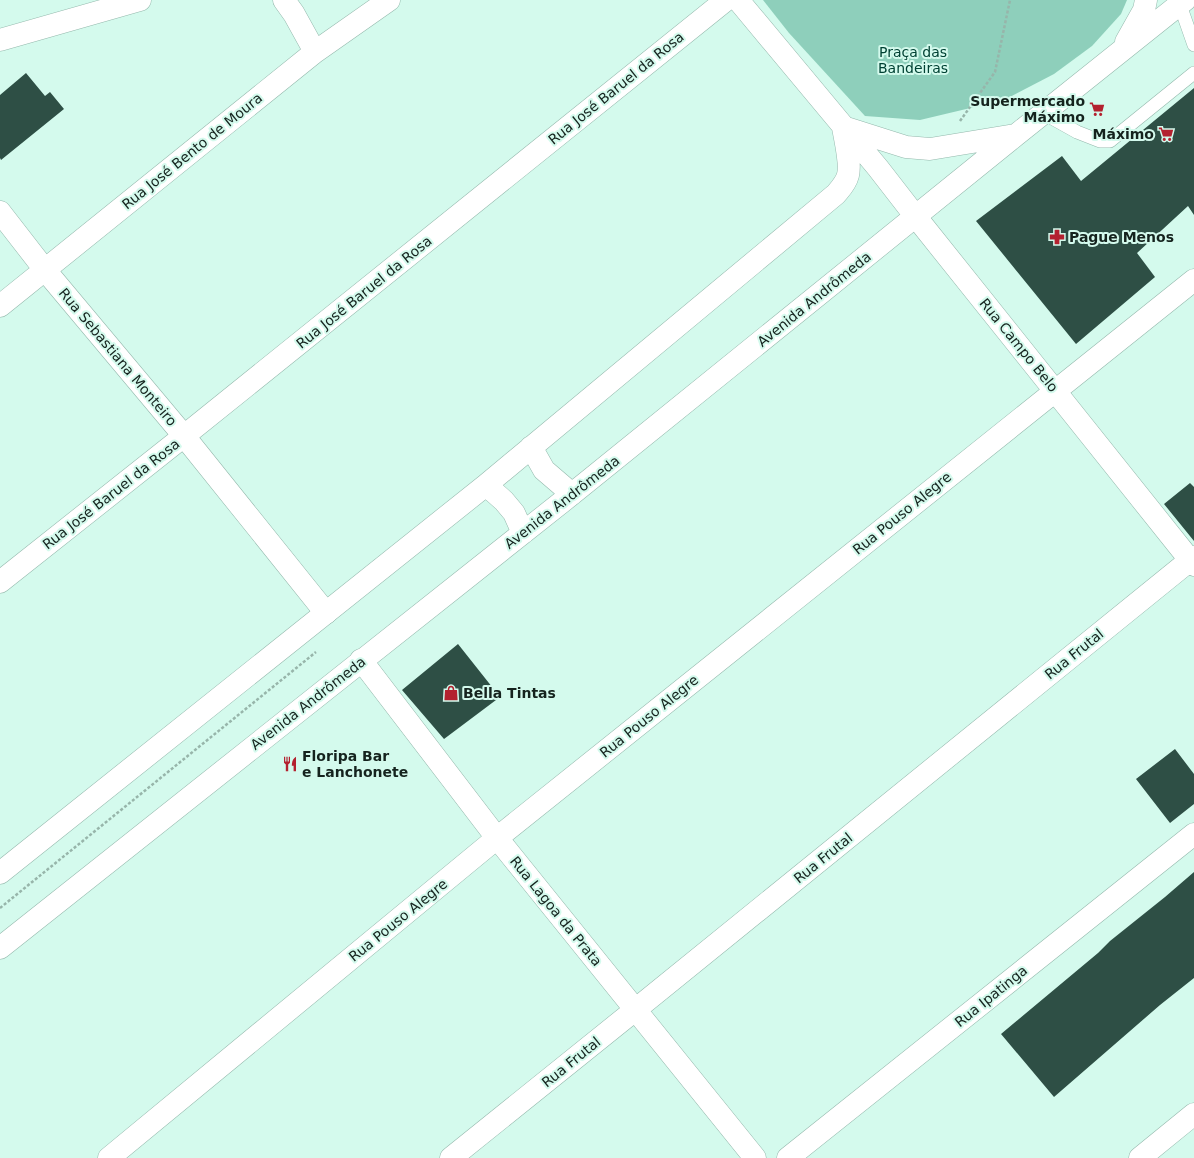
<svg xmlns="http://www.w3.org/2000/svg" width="1194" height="1158" viewBox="0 0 1194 1158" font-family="'DejaVu Sans',sans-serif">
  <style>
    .green { fill: #8ecfbb }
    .building { fill: #2e4f45 }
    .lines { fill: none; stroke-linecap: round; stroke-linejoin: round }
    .service-casing { stroke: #94b8ac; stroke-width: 14 }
    .minor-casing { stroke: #94b8ac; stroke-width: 23 }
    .secondary-casing { stroke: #94b8ac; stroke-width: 23 }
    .path { stroke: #97b5aa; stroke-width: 2.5; stroke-dasharray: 3 2; stroke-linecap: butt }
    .service { stroke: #fff; stroke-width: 13 }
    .minor { stroke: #fff; stroke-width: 22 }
    .secondary { stroke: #fff; stroke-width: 22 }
    .labels { text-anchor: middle; stroke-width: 4; stroke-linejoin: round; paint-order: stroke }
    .park-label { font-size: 14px; fill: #004133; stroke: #d4faed }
    .street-label { font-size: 14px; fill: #15231e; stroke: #d4faed }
    .poi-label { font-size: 14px; font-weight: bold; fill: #15231e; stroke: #d4faed; text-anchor: start }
  </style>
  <rect width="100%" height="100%" fill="#d4faed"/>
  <path class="green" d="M763,0h364l-6,14 -29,32 -38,28 -50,26 -84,20 -55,-4 -76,-83z"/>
  <path class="building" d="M26,73l19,23 5,-4 14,17 -63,51 -1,-2v-63z
    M1194,88v127l-6,-9 -51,47 18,24 -79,67 -100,-123 86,-65 19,25z
    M1190,483l4,4v54l-30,-37z
    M458,644l42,53 -56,42 -42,-49z
    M1175,749l19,25v30l-24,19 -34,-44z
    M1194,872v106l-34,27 -106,92 -53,-63 97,-81 12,-12 55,-44z"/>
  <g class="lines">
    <g class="service-casing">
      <path id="service" d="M1180,5l14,40
        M1043,113l34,19 23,9h10l84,-68"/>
    </g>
    <g class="minor-casing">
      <path id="minor" d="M284,0l10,14 21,38
        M0,212l45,58 139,166 142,177
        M916,217l278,348
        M0,306l315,-254 74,-52
        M0,582l184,-146 542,-436
        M361,660l136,178 258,320
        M109,1158l388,-320 697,-558
        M451,1158l184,-148 559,-453
        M788,1158l406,-324
        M1140,1158l54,-44"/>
    </g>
    <g class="secondary-casing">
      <path id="secondary" d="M738,0l140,168 38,49
        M0,40l140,-40
        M1126,42l18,-32 2,-10
        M843,127l63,20 24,2 85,-14
        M531,447l13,23 28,24
        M486,485l18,16 10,12 9,20
        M0,873l486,-388 350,-291c5,-6 10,-11 12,-19 3,-12 -3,-35 -5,-48
        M0,948l572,-454 444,-359 169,-135"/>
    </g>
    <path class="path" d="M960,121l35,-49 15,-72
      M0,908l316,-256"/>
    <use href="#service" class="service"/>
    <use href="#minor" class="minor"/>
    <use href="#secondary" class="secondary"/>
  </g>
  <defs>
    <g id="supermarket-bare" transform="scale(1.2)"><path d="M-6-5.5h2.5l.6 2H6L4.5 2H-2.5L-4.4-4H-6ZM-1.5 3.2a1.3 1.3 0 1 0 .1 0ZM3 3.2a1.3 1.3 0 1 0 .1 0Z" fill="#b3212f" stroke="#d4faed" stroke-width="2.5" paint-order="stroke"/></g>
    <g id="pharmacy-bare" transform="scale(1.2)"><path d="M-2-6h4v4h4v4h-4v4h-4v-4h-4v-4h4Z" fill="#b3212f" stroke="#d4faed" stroke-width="2.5" paint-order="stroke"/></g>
    <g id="shop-bare" transform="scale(1.2)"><path d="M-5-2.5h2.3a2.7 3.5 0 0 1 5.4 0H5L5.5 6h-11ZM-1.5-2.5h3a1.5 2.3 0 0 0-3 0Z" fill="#b3212f" stroke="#d4faed" stroke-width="2.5" paint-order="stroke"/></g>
    <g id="restaurant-bare" transform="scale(1.2)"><path d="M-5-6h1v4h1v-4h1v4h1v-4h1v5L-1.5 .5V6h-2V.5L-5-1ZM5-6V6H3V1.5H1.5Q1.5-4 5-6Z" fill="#b3212f" stroke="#d4faed" stroke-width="2.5" paint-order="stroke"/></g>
  </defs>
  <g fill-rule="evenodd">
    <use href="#supermarket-bare" x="1097" y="109"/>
    <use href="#supermarket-bare" x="1166" y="134"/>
    <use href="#pharmacy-bare" x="1057" y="237"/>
    <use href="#shop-bare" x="451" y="693"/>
    <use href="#restaurant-bare" x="290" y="764"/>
  </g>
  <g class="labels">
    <g class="park-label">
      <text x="913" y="57">Praça das<tspan x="913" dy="16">Bandeiras</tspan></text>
    </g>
    <g class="street-label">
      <text transform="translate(616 88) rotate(-39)" y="5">Rua José Baruel da Rosa</text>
      <text transform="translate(192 151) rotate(-39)" y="5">Rua José Bento de Moura</text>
      <text transform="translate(364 292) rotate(-39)" y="5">Rua José Baruel da Rosa</text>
      <text transform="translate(814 299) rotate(-39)" y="5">Avenida Andrômeda</text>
      <text transform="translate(1019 345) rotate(51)" y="5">Rua Campo Belo</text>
      <text transform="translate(118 357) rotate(50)" y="5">Rua Sebastiana Monteiro</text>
      <text transform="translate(111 494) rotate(-38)" y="5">Rua José Baruel da Rosa</text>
      <text transform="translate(562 502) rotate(-38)" y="5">Avenida Andrômeda</text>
      <text transform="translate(902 513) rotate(-39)" y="5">Rua Pouso Alegre</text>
      <text transform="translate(1074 654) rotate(-39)" y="5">Rua Frutal</text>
      <text transform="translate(308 703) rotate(-38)" y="5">Avenida Andrômeda</text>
      <text transform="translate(649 716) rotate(-39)" y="5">Rua Pouso Alegre</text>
      <text transform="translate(823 858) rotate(-39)" y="5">Rua Frutal</text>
      <text transform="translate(556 911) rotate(51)" y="5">Rua Lagoa da Prata</text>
      <text transform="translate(398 920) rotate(-39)" y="5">Rua Pouso Alegre</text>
      <text transform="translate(991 996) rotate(-39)" y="5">Rua Ipatinga</text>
      <text transform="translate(571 1062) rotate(-39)" y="5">Rua Frutal</text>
    </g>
    <g class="poi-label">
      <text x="1085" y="106" text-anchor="end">Supermercado<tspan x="1085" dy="16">Máximo</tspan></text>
      <text x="1154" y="139" text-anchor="end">Máximo</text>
      <text x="1069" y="242">Pague Menos</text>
      <text x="463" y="698">Bella Tintas</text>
      <text x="302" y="761">Floripa Bar<tspan x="302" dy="16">e Lanchonete</tspan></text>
    </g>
  </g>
</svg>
